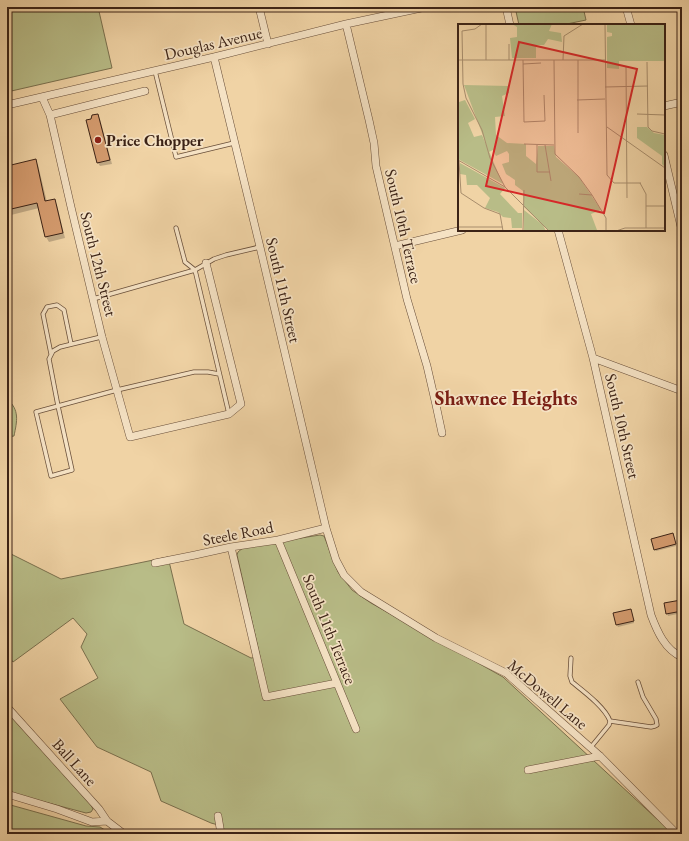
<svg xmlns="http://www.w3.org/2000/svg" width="689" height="841" viewBox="0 0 689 841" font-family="'EB Garamond',serif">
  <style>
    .green { fill: #b8bc87; stroke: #7a704e }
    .shadow { fill: #0003 }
    .building { fill: #d49b6e; stroke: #3c2316 }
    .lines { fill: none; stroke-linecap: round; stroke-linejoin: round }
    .service-casing { stroke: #694f3a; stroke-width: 5 }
    .minor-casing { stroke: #694f3a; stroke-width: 8 }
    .service { stroke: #f5e2c4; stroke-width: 3.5 }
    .minor { stroke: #f5e2c4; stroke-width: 7 }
    .poi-dot { fill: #8f2418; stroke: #f5e2c4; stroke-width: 1.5 }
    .labels { text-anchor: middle; stroke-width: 3.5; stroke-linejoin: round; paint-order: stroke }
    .street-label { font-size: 16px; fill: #3c2316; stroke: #f5e2c4 }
    .poi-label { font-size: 16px; font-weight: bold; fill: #3c2316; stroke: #f5e2c4; text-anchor: start }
    .district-label { font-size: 20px; font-weight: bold; fill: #7a1f14; stroke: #f5e2c4 }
    .inset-road { fill: none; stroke: #a88d6c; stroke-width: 1 }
    .view { fill: #d62828; fill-opacity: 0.15; stroke: #d62828; stroke-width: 2 }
    .inset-edge { fill: none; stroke: #3c2316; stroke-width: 2 }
  </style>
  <rect width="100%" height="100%" fill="#f0d3a5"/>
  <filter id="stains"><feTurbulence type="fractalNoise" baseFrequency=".005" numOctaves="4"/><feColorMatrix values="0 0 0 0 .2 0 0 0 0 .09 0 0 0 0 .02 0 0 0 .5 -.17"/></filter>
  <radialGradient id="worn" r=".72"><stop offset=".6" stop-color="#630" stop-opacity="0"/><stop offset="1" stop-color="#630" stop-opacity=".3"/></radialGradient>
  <path class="green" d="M7,7h91l14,61 -105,24z
    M515,7h68l3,13 -24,5h-43z
    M7,399c13,11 10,22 7,37l-7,1z
    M320,535l4,1 14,36 14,18 19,13 132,74 167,154 -4,3h-443l-1,-8 -11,-3 -50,-22 -10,-29 -54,-25 -37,-48 38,-21 -17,-31 6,-13 -14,-16 -60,44 -6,-8v-102l54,27 107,-22 16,67 67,34 9,-1 -23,-102 1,-3 6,-5z
    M7,712l84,93 2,4 -2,3 -5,1 -79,-21z
    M7,804l79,22 14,1 8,5 -1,2h-100z"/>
  <path class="shadow" d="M98,115l2,4 12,45 -12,2 -2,-3z
    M35,160l3,5 9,37 7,-2 3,5 8,33 -16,4 -3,-5 -7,-29 -32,8v-49z
    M673,534l3,12 -20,5 -1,-2z
    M680,601l2,4v8l-14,3 -1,-3z
    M632,613l2,10 -16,4 -1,-2z"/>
  <path class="building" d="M98,114l12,46 -13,3 -11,-43 5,-1 1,-4z
    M36,159l9,42 10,-2 8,34 -18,4 -8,-34 -30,7v-44z
    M673,533l3,11 -22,6 -3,-11z
    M681,600l1,11 -16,3 -2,-11z
    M631,609l3,12 -18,4 -3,-12z"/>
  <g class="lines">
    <g class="service-casing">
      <path id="service" d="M155,71l21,86 58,-14
        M176,228l9,34 10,8 34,144
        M93,299l102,-29 19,-11 12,-4 34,-8
        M101,337l-41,10 -7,4 -4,8 9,47 59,-16 77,-18h14l11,2
        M51,354l-8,-40 4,-7 10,-2 7,5 7,34
        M58,406l14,64 -21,6 -15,-64z
        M571,658l-1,18 2,6c11,9 33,25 38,39l-1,4 -18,22
        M610,721l41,6 4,-1 2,-1 -1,-6 -13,-22 -5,-15"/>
    </g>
    <g class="minor-casing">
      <path id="minor" d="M259,7l9,37
        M506,7l4,18
        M626,7l5,18
        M346,24l23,96 5,23 2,23 31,133 20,67 9,39 6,28
        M214,57l46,190 66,281 10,32 8,15 17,17 75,46 70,35 94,83 77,78
        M42,97l8,18 21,92 31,130 28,100 99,-23 12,-10 -35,-141
        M7,105l207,-48 132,-33 80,-17
        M664,106l18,-4
        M50,115l95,-24
        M664,155l18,76
        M558,230l35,128 58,257c6,16 14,35 31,42
        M395,246l67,-16
        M593,358l89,33
        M278,540l78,189
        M231,547l35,150 71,-14
        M155,563l40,-8 36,-8 47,-7 48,-12
        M7,707l92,102 8,12 17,13
        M528,770l72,-14
        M7,794l50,15 35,13 15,-1
        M218,816l3,18"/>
    </g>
    <use href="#service" class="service"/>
    <use href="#minor" class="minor"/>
  </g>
  <circle class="poi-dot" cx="98" cy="140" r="4"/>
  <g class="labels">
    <g class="street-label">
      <text transform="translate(213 43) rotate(-13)" y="6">Douglas Avenue</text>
      <text transform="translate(404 226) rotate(77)" y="6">South 10th Terrace</text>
      <text transform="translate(99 264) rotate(76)" y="6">South 12th Street</text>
      <text transform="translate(284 290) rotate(77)" y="6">South 11th Street</text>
      <text transform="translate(623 426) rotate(77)" y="6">South 10th Street</text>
      <text transform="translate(238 533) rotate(-11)" y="6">Steele Road</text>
      <text transform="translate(330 629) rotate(68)" y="6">South 11th Terrace</text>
      <text transform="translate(548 694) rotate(40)" y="6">McDowell Lane</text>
      <text transform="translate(75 762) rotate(48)" y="6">Ball Lane</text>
    </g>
    <g class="poi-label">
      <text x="106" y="146">Price Chopper</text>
    </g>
    <g class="district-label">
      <text x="506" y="405">Shawnee Heights</text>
    </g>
  </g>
  <g transform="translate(458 24)">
    <rect width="207" height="207" fill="#f0d3a5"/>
    <path d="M54,0h40l-3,7 12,2 1,9 -14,-3 -4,6h-8v13h-24l-2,-20 7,-1v-10zM149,0h58v37h-46v8l-12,-1v-31l5,-1v-3l-5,-1zM6,61l45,1v7l-7,3 3,20 -10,1 1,18 11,8 19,1v12l10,8 2,-18h16l2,11 23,20 22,33 -10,4 6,16 -48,1 -25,-24 -1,-16 -8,-6v-5l-9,-6 -4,-10 7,-2v-8l-2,-3 -11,5 -3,-6 -4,2zM0,75l1,3 6,-2 10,19 -7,4 6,14 8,-2 21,49 -45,-25zM179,103h10l7,6 11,2v32l-3,-3v-8l-25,-18zM2,139l45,25 -5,6 18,19h4v15h-10l-1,-10 -8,-1 -5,-5 -13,-4 5,-10 -13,-13h-10l-1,-10 -6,-1zM66,186l19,15 3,6h-22z" fill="#b8bc87"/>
    <path class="inset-road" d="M24,0l-7,5 -13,2 1,53 3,14 16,32 8,28 15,29 44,44M28,0v36M147,0l2,151 7,8h27M51,20v16M0,36h147M65,36l1,62 21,-1 -1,-26M96,36l1,94 24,23 13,18 14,23v13M105,36l1,-24 19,-12M120,36v73M189,38l1,65 4,4 13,3M65,40l18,-1M168,42l1,132M147,63l43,-1M119,76l28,-1M179,90l28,1M149,103l58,41M66,120l30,1M79,121v27h13M87,121l6,36M0,136l47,27M1,137l2,32 23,15 16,6 3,17M182,159l6,11v34M121,170l13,1M188,182h19M0,203h45M65,207l1,-41M158,207l9,-3h40"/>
    <path class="view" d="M61,18l118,27 -33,144 -118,-27z"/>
    <rect width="207" height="207" class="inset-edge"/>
  </g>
  <rect width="689" height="841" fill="none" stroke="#f0d3a5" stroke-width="24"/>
  <rect x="8" y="8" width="673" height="825" fill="none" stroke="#3c2316" stroke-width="2"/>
  <rect x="12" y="12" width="665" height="817" fill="none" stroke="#3c2316"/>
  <rect width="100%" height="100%" filter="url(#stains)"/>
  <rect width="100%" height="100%" fill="url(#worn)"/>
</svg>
